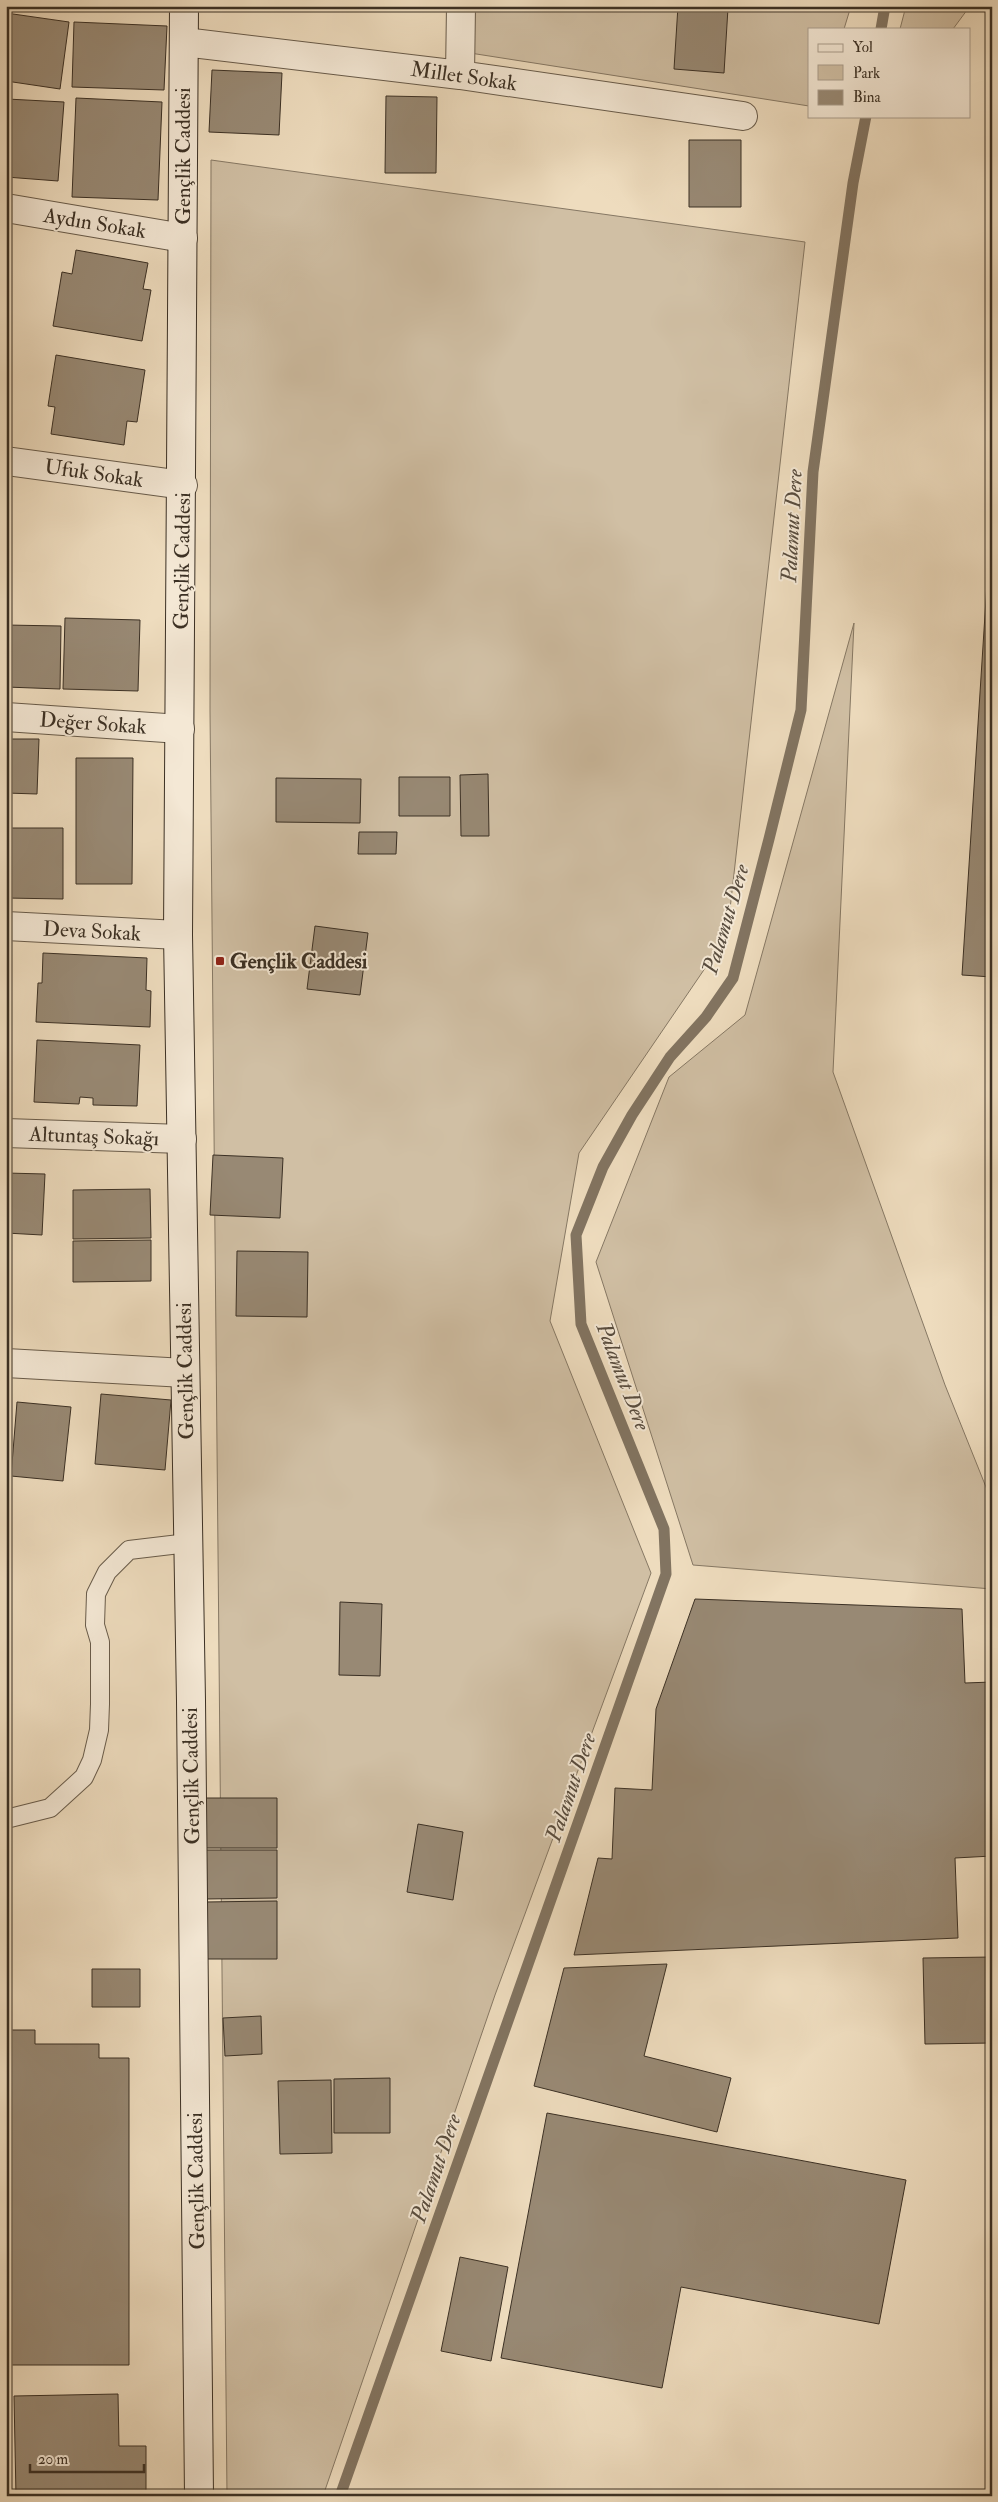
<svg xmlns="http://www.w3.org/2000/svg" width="998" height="2502" viewBox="0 0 998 2502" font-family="'IM FELL Double Pica',serif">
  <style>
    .green { fill: #d0bfa4; stroke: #867864 }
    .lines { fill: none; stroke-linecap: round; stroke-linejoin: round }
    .stream { stroke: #827461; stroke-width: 11 }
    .building { fill: #988974; stroke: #3b3024 }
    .lane-casing { stroke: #685b4a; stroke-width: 20 }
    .street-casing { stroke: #685b4a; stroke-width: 30 }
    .secondary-casing { stroke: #3b3024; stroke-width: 30 }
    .lane { stroke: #f4e8d5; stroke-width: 18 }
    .street { stroke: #f4e8d5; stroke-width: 28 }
    .secondary { stroke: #f4e8d5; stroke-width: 28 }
    .poi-dot { fill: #8f2418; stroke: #f4e8d5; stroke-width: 2 }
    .labels { text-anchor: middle; stroke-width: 4; stroke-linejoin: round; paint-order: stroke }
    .street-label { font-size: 21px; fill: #3b3024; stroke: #f4e8d5 }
    .poi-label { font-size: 21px; font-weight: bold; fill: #3b3024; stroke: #f4e8d5; text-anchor: start }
    .water-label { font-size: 22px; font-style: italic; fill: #584c3e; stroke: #f4e8d5 }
  </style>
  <rect width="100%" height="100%" fill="#eedcbe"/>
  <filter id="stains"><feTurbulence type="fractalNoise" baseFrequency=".004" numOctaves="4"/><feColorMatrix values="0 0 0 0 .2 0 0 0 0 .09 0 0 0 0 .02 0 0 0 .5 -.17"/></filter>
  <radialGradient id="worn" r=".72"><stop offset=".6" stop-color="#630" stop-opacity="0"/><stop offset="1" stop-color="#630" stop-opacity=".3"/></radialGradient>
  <path class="green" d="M471,6h380l-7,23h-35v77l-339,-53z
    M906,6h64l-17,23h-53z
    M211,160l594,82 -78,694 -148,217 -29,168 101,252 -156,422 -172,501h-96l-17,-1786z
    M854,623l-21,449 112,313 47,117v87l-299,-24 -97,-303 73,-185 76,-62z"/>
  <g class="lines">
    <path class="stream" d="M881,29l4,-23
      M340,2496l326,-922 -2,-45 -83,-205 -5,-89 27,-68 29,-52 38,-58 36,-40 27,-39 36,-139 32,-129 12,-238 40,-289 13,-67"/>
  </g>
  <path class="building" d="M678,6l50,2 -4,65 -50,-4z
    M6,13l63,9 -9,67 -54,-8z
    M74,22l93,4 -3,64 -92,-3z
    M212,70l70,3 -3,62 -70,-3z
    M386,96l51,1 -1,76h-51z
    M76,98l86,4 -4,98 -86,-3z
    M7,99l57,3 -6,79 -52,-4z
    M689,140h52v67h-52z
    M76,250l72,13 -5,26 8,1 -9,51 -89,-15 9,-54 10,2z
    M56,355l89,15 -8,52 -10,-1 -3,24 -73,-11 4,-27 -7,-1z
    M992,505v472l-30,-2z
    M65,618l75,2 -2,71 -75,-2z
    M6,625l55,1 -1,63 -54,-2z
    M6,739h33l-2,55 -31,-1z
    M76,758h57l-1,126h-56z
    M488,774l1,62h-28l-1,-61z
    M399,777h51v39h-51z
    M276,778l85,1 -1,44 -84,-1z
    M6,828h57v71l-57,-1z
    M359,832h38l-1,22h-38z
    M315,926l53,7 -8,62 -53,-6z
    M43,953l104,5 -1,32 5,1 -1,36 -114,-5 2,-39h4z
    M37,1040l103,5 -3,61 -44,-1v-7l-13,-1 -1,7 -45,-2z
    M213,1155l70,3 -3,60 -70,-3z
    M6,1173l39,1 -3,61 -36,-2z
    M150,1189l1,49 -78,1v-49z
    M151,1240v41l-78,1v-41z
    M237,1251l71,1 -1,65 -71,-1z
    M101,1394l70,6 -6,70 -70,-6z
    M17,1402l54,5 -8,74 -52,-5z
    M6,1531l3,168h-3z
    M695,1599l267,10 3,74 27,-1v174l-37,2 3,80 -384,17 24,-97 14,1 3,-71 37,2 4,-81z
    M340,1602l42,2 -2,72 -41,-1z
    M205,1798h72v50h-72z
    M418,1824l45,8 -10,68 -46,-8z
    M205,1850h72v48l-72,1z
    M277,1901v58h-72v-57z
    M992,1957v86l-67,1 -2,-86z
    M667,1964l-23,92 87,22 -14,54 -183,-46 30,-118z
    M92,1969h48v38h-48z
    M261,2016l1,38 -37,2 -2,-38z
    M6,2030h29v14h64v14h30v307h-123z
    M390,2078v55h-56v-54z
    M331,2080l1,73 -52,1 -2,-73z
    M547,2113l359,67 -27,144 -198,-37 -19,101 -161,-30z
    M460,2257l48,10 -17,94 -50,-10z
    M118,2394l1,52h27v50h-130l-2,-100z"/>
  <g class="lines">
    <g class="lane-casing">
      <path id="lane" d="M6,1819l44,-11 34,-31 8,-17 7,-30 1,-26v-62l-5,-17 1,-31 11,-22 22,-22 59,-7"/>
    </g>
    <g class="street-casing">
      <path id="street" d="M184,42l276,33 283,41
        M460,75l1,-69
        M6,208l177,30
        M6,461l177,24
        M6,717l174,12
        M6,926l172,9
        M6,1133l176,6
        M6,1363l179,10"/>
    </g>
    <g class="secondary-casing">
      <path id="secondary" d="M184,6l-6,929 13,766 8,795"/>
    </g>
    <use href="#lane" class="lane"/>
    <use href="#street" class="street"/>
    <use href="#secondary" class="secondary"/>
  </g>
  <rect class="poi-dot" x="215" y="956" width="10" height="10" rx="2.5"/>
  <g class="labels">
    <g class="street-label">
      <text transform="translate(464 76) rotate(8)" y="7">Millet Sokak</text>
      <text transform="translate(183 156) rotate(-90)" y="7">Gençlik Caddesi</text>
      <text transform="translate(95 223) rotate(9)" y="7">Aydın Sokak</text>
      <text transform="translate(94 473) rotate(8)" y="7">Ufuk Sokak</text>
      <text transform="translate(182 561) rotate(-89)" y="7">Gençlik Caddesi</text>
      <text transform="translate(93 723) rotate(4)" y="7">Değer Sokak</text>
      <text transform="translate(92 931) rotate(3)" y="7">Deva Sokak</text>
      <text transform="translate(94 1136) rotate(2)" y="7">Altuntaş Sokağı</text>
      <text transform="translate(185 1371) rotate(-91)" y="7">Gençlik Caddesi</text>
      <text transform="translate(191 1776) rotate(-91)" y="7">Gençlik Caddesi</text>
      <text transform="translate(196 2181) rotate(-91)" y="7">Gençlik Caddesi</text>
    </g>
    <g class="poi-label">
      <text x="230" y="968">Gençlik Caddesi</text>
    </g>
    <g class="water-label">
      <text transform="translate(791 526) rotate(-87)" y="8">Palamut Dere</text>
      <text transform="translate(725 919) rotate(-73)" y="8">Palamut Dere</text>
      <text transform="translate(624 1376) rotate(69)" y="8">Palamut Dere</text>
      <text transform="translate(570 1787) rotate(-71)" y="8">Palamut Dere</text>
      <text transform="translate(435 2168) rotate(-71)" y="8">Palamut Dere</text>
    </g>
  </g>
  <rect width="998" height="2502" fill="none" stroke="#eedcbe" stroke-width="25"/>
  <rect x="8" y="8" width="983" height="2487" fill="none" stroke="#3b3024" stroke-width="2.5"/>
  <rect x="12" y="12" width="973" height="2477" fill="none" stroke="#3b3024"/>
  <rect x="808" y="28" width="162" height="90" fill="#f4e8d5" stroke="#aa9e8e"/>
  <rect x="818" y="44" width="25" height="8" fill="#f4e8d5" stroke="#aa9e8e"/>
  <text x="853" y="52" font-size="15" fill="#3b3024">Yol</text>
  <rect x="818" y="65" width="25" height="15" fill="#d0bfa4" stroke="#aa9e8e"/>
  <text x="853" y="78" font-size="15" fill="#3b3024">Park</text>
  <rect x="818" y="90" width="25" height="15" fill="#988974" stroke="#aa9e8e"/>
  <text x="853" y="102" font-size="15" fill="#3b3024">Bina</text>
  <path d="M30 2464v8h114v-8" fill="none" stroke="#3b3024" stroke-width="2.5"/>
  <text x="38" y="2464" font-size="15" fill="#3b3024" stroke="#f4e8d5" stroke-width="4" paint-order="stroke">20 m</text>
  <rect width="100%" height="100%" filter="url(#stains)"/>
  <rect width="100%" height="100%" fill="url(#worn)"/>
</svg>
